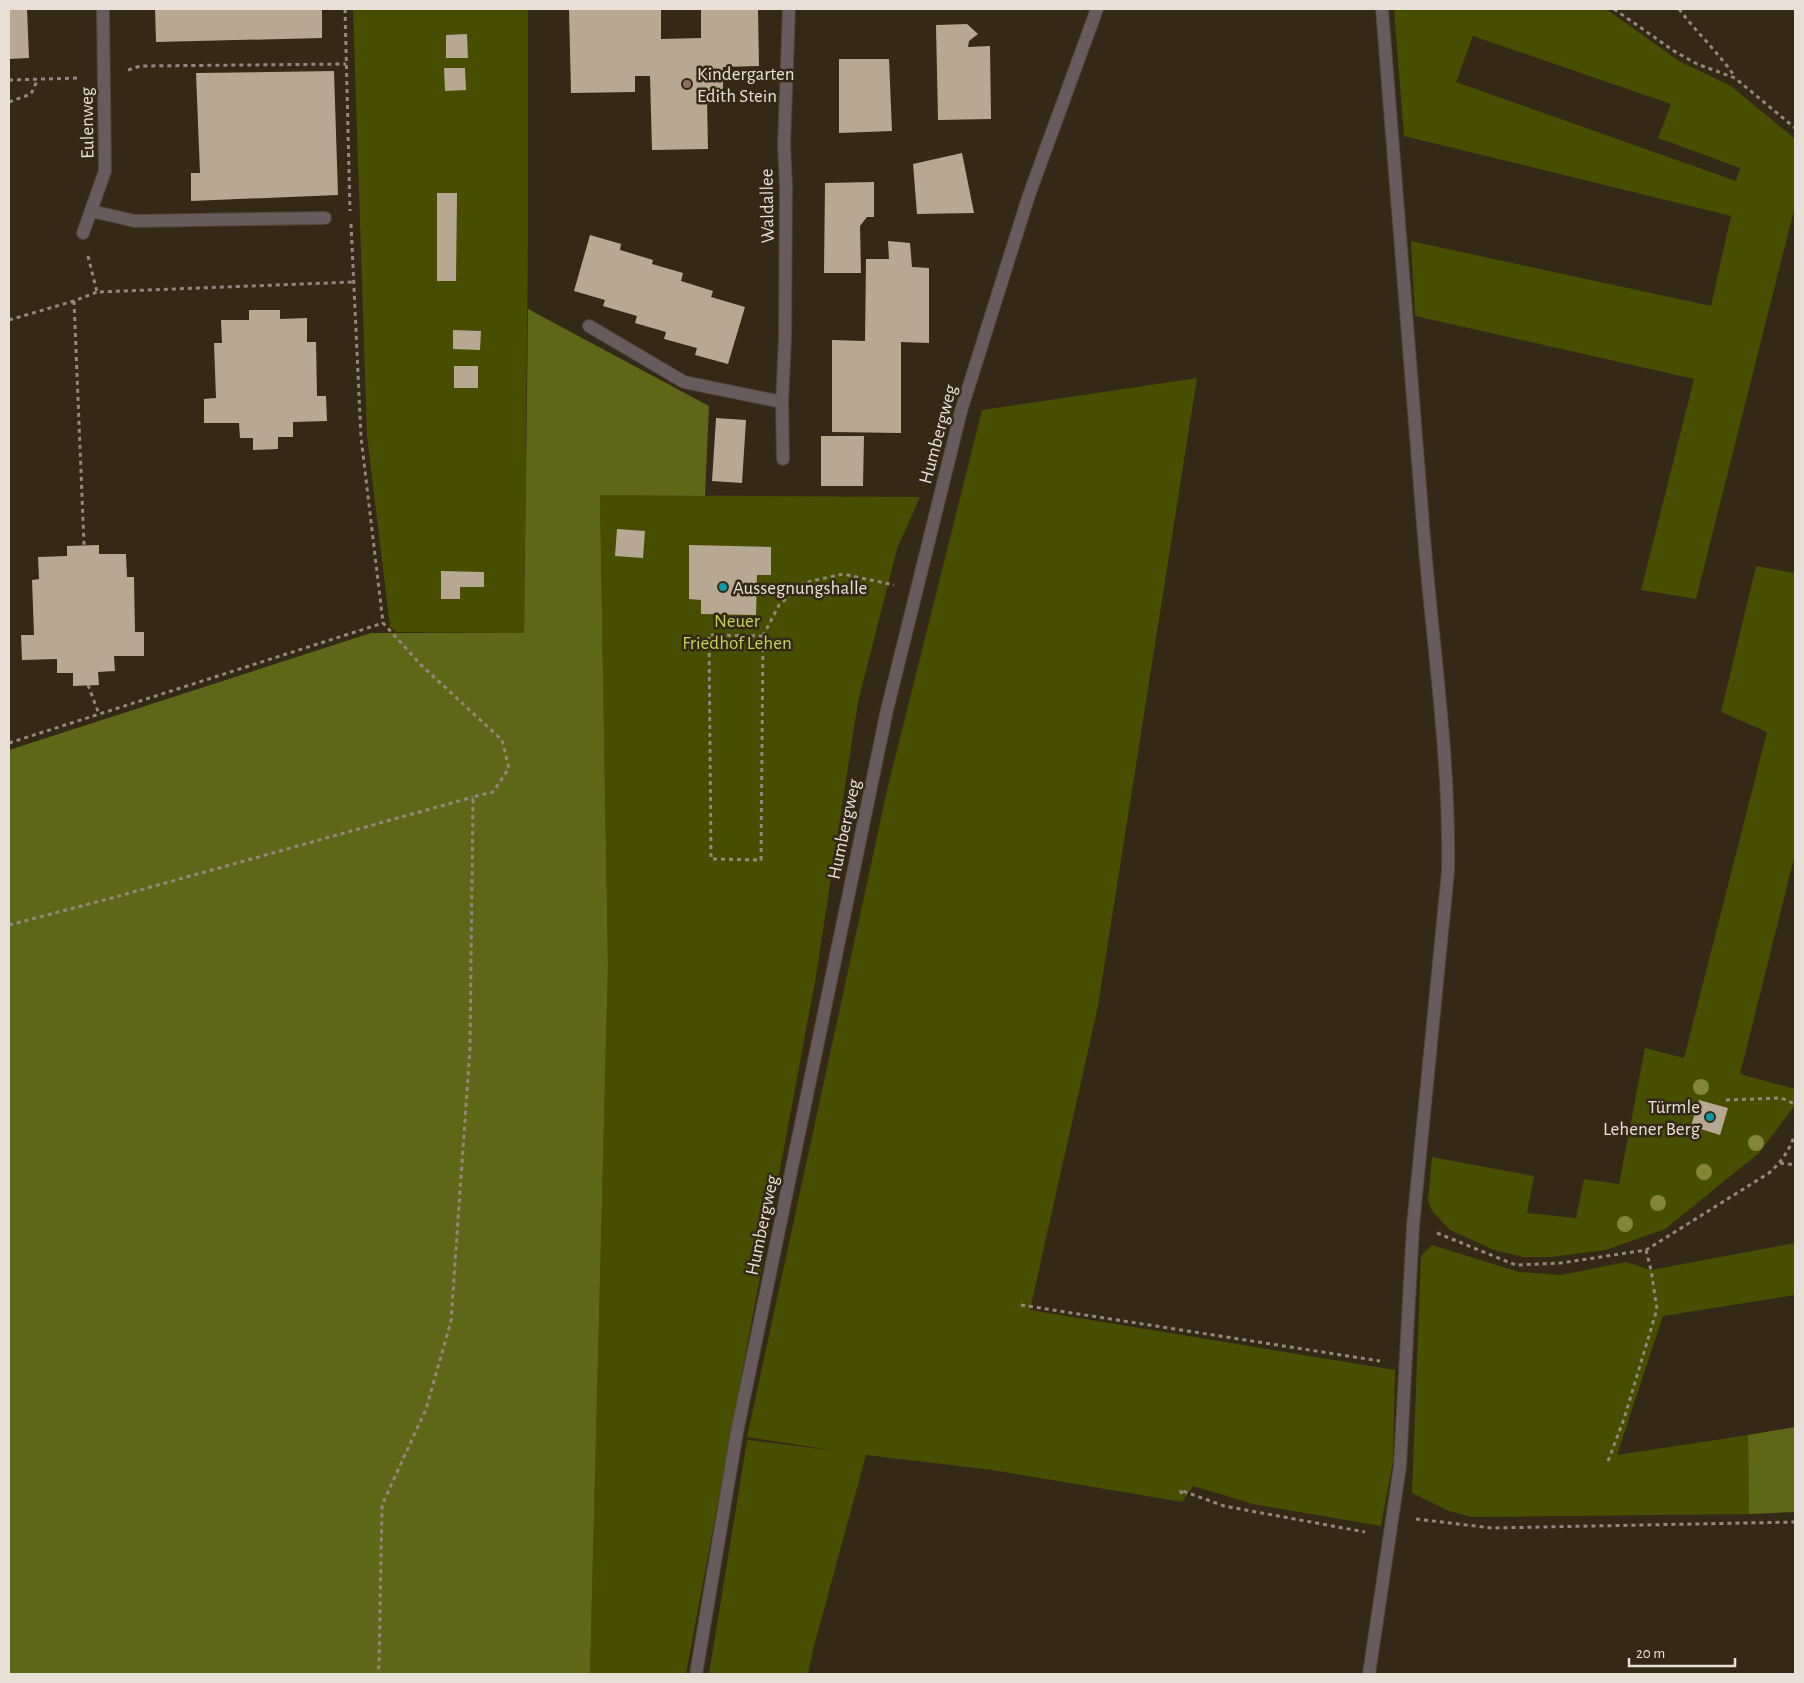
<svg xmlns="http://www.w3.org/2000/svg" width="1804" height="1683" viewBox="0 0 1804 1683" font-family="'Alegreya Sans',sans-serif">
  <style>
    .green { fill: #484e00; fill-rule: evenodd }
    .forest { fill: #5e6618 }
    .building { fill: #b7a894 }
    .lines { fill: none; stroke-linecap: round; stroke-linejoin: round }
    .lane-casing { stroke: #514536; stroke-width: 14 }
    .street-casing { stroke: #514536; stroke-width: 14 }
    .path { stroke: #92887b; stroke-width: 3; stroke-dasharray: 4 4; stroke-linecap: butt }
    .lane { stroke: #665b5d; stroke-width: 12 }
    .street { stroke: #665b5d; stroke-width: 12 }
    .tree { fill: #838636 }
    .education-dot { fill: #8d6e63; stroke: #342817; stroke-width: 2 }
    .culture-dot { fill: #0f9aa8; stroke: #342817; stroke-width: 2 }
    .labels { text-anchor: middle; stroke-width: 5; stroke-linejoin: round; paint-order: stroke }
    .poi-label { font-size: 19px; fill: #e8e0d6; stroke: #342817; text-anchor: start }
    .street-label { font-size: 19px; fill: #e8e0d6; stroke: #342817 }
    .park-label { font-size: 19px; fill: #c4d24f; stroke: #342817 }
  </style>
  <rect width="100%" height="100%" fill="#342817"/>
  <path class="green" d="M353,9h175v231l-4,393 -127,-1 -7,-5 -23,-191z
    M1394,9h212l73,52 52,25 64,53v67l-99,393 -55,-9 53,-211 -279,-63 -4,-75 300,65 20,-90 -327,-80zM1473,36l198,68 -13,34 82,30 -4,13 -280,-99z
    M1197,378l-99,628 -68,304 365,60 -2,91 -12,65 -128,-22 -60,-18 -11,16 -190,-32 -126,-15 -52,191 -6,28h-99l38,-234 90,11 -90,-14 141,-651 94,-376z
    M600,495l320,2 -23,52 -39,153 -42,274 -130,698h-96l18,-708z
    M1756,566l39,7v281l-55,220 55,15v16l-36,48 -94,76 -59,21 -56,7h-26l-30,-7 -44,-20 -18,-19 -4,-11 4,-43 102,19 -7,37 49,5 8,-39 35,5 26,-136 39,10 83,-326 -46,-20z
    M1795,1243v52l-132,21 -46,139 131,-20 1,79 -277,3 -23,-6 -37,-18 9,-237 11,-11 87,27 42,3 65,-13 25,8z"/>
  <path class="forest" d="M528,309l181,97 -4,90 -105,-1 8,471 -18,708h-581v-924l362,-117h153z
    M1795,1427v85l-46,2 -1,-79z"/>
  <path class="building" d="M9,9h18l2,49 -20,1z
    M155,9h167v29l-166,4z
    M569,9h92v30l40,-1v-29h57l1,57 -36,1v32h-16l1,50 -56,1 -2,-74h-15v16l-64,1z
    M967,24l11,10 -9,7 -1,6 22,-1 1,73 -53,1 -2,-95z
    M467,34l1,24h-22v-23z
    M839,59h50l3,72 -53,2z
    M444,68h21l1,22 -21,1z
    M334,71l4,124 -147,6v-28h9l-4,-100z
    M962,153l12,60 -57,1 -4,-50z
    M874,182v35h-7l-7,9 1,47h-37l1,-90z
    M437,193h20l-1,88h-19z
    M590,235l31,9 -1,6 33,10 -1,4 31,9 -2,8 32,10 -2,6 34,10 -17,57 -33,-9 2,-7 -33,-9 2,-7 -31,-9 2,-7 -34,-10 2,-6 -31,-9z
    M888,241l22,2 2,24 17,1v75l-28,-1v91l-69,-1v-92l33,1 1,-82h23z
    M249,310h31v9l27,-1v24h9l1,54h9l1,25 -34,1v15h-15v12l-25,1v-12h-13l-1,-15h-35v-24l12,-1 -2,-55h8l-1,-23h28z
    M453,330l28,1 -1,19 -27,-1z
    M454,366h24v22h-24z
    M716,418l30,2 -4,63 -30,-2z
    M821,436h43l-1,50h-42z
    M617,529l28,2 -2,27 -28,-2z
    M99,545v9h27l1,23h7l1,55h9v24h-30l1,15 -17,1 1,13 -26,1v-13h-16v-14l-35,1 -1,-25h13l-2,-55 7,-1 -1,-22 29,-1v-10z
    M689,545l82,2v28h-14l-1,40 -55,-1v-14l-12,-1z
    M441,571l43,1v15h-24v12h-19z
    M1699,1100l29,8 -8,27 -29,-9z"/>
  <g class="lines">
    <g class="lane-casing">
      <path id="lane" d="M91,211l44,10 190,-3
        M589,326l95,56 98,20
        M1369,1674l31,-208 13,-240 35,-355c2,-112 -15,-223 -24,-334 -15,-176 -27,-352 -42,-528"/>
    </g>
    <g class="street-casing">
      <path id="street" d="M83,233l22,-62 -2,-162
        M783,459l-1,-57 3,-63 1,-153 -2,-41 5,-136
        M696,1674l41,-242 150,-722 74,-299 68,-216 68,-186"/>
    </g>
    <path class="path" d="M345,9l5,202
      M1614,9l60,42 23,13 38,14 60,50
      M1679,9c17,23 40,44 56,68
      M128,70l12,-4 206,-2
      M9,80l72,-2
      M9,102l22,-8 7,-15
      M351,224l10,213 22,186 39,43 80,74 7,28 -16,24 -20,5 -3,251 -19,273 -25,88 -44,96 -3,161 -2,8
      M88,256l9,36 256,-10
      M74,301l10,244
      M9,320l65,-19 23,-9
      M763,636l-54,-1 2,224 50,1 2,-224 16,-31 24,-22 40,-9 51,11
      M88,685l11,29
      M9,743l374,-120
      M9,925l99,-26 365,-102
      M1726,1100l55,-2 14,6
      M1780,1163l15,2
      M1437,1233l79,32 45,-2 85,-13 123,-77c13,-12 20,-22 26,-39
      M1021,1305l359,56
      M1608,1461l16,-42 33,-110 -6,-39 -5,-20
      M1182,1494l-2,-4 44,16 141,26
      M1416,1519l76,9 303,-6"/>
    <use href="#lane" class="lane"/>
    <use href="#street" class="street"/>
  </g>
  <g class="tree">
    <circle cx="1701" cy="1087" r="8"/>
    <circle cx="1756" cy="1143" r="8"/>
    <circle cx="1704" cy="1172" r="8"/>
    <circle cx="1658" cy="1203" r="8"/>
    <circle cx="1625" cy="1224" r="8"/>
  </g>
  <circle class="education-dot" cx="687" cy="84" r="5"/>
  <g class="culture-dot">
    <circle cx="723" cy="587" r="5"/>
    <circle cx="1710" cy="1117" r="5"/>
  </g>
  <g class="labels">
    <g class="poi-label">
      <text x="697" y="80">Kindergarten<tspan x="697" dy="22">Edith Stein</tspan></text>
      <text x="733" y="594">Aussegnungshalle</text>
      <text x="1700" y="1113" text-anchor="end">Türmle<tspan x="1700" dy="22">Lehener Berg</tspan></text>
    </g>
    <g class="street-label">
      <text transform="translate(86 123) rotate(-91)" y="7">Eulenweg</text>
      <text transform="translate(766 206) rotate(-91)" y="7">Waldallee</text>
      <text transform="translate(937 434) rotate(-75)" y="7">Humbergweg</text>
      <text transform="translate(843 829) rotate(-78)" y="7">Humbergweg</text>
      <text transform="translate(761 1225) rotate(-78)" y="7">Humbergweg</text>
    </g>
    <g class="park-label">
      <text x="737" y="627">Neuer<tspan x="737" dy="22">Friedhof Lehen</tspan></text>
    </g>
  </g>
  <rect width="1804" height="1683" fill="none" stroke="#e8e0d6" stroke-width="20"/>
  <path d="M1629 1658v8h106v-8" fill="none" stroke="#e8e0d6" stroke-width="2.5"/>
  <text x="1636" y="1658" font-size="15" fill="#e8e0d6" stroke="#342817" stroke-width="4" paint-order="stroke">20 m</text>
</svg>
